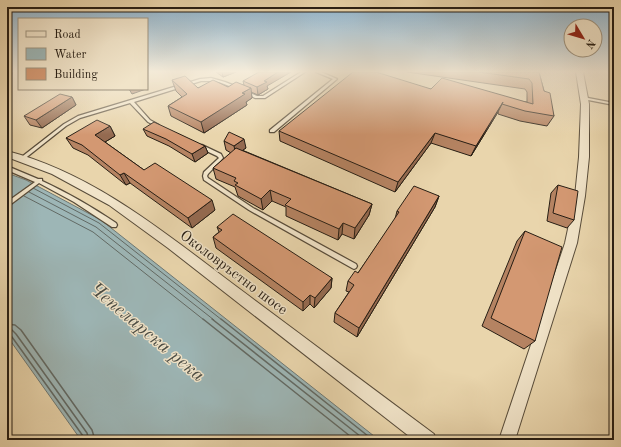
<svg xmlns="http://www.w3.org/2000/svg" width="621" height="447" viewBox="0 0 621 447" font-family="'Old Standard TT',serif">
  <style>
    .water { fill: #9db6b6; stroke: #6e7975 }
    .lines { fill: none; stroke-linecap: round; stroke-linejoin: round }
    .shore-far1 { stroke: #626a65; stroke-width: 1 }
    .shore { stroke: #626a65; stroke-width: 1.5 }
    .service-casing { stroke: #584c3a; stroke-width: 2.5 }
    .minor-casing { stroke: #584c3a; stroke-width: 2 }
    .service { fill: #f1e4c9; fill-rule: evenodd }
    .minor { fill: #f1e4c9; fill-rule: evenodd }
    .wall { fill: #b58362; stroke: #271e14 }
    .shaded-wall { fill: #946a50; stroke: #271e14 }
    .building { fill: #d39872; stroke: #271e14 }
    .labels { text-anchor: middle; stroke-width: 3; stroke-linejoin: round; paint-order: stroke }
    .street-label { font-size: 15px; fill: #271e14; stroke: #f1e4c9 }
    .near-water-label { font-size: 19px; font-style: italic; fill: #4a4c45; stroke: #f1e4c9 }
  </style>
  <rect width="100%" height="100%" fill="#e9d5ac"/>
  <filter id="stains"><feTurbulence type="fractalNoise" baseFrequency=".005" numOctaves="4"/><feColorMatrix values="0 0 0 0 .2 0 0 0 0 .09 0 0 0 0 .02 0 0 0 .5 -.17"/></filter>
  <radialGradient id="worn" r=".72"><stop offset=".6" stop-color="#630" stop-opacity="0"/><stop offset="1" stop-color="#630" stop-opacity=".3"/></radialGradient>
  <path class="water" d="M7,173l19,7 75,40 278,220h-298l-74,-104z"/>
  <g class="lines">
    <path class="shore-far1" d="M33,188l66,35 123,97
      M29,192l67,35 118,93
      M24,196l69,36 111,88"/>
    <path class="shore" d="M203,319l152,121
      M212,319l153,121
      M221,319l152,121
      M7,324l8,1 6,5 71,100 3,10
      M7,330h5l4,4 71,99 2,7
      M7,335l5,2 71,99 1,4"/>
    <g class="service-casing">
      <path id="service" d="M301,72h4l-40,26h-10l-12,-6 2,-1 12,5h6z
        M316,72h5l16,7 -63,53h-4v-2l63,-51z
        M211,78l14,4 15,6 -3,1 -18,-7 -8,-1h-10l-67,21 16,18 9,5v2h-1l-10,-5 -18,-19 -50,15 -14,8 -43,34h-4v-1l45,-35 14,-8 122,-37z
        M583,97l31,6v2l-31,-6z
        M198,145h4l19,9 2,4 -15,16 -1,2 1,2 45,30 103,56 1,2 -1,2 -2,1 -2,-1 -103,-58 -45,-30 -1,-4 1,-4 15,-14 -2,-2 -19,-9z
        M7,166l31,13h4v2c26,12 50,26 74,42l1,2 -1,2h-4l-38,-25 -35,-19 -32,24v-5l28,-20 -28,-12z"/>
    </g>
    <g class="minor-casing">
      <path id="minor" d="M576,72h7l6,32v53l-4,39 -8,47 -62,197h-16l66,-197 10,-47 4,-39 2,-53z
        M7,151c88,23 159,83 230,136 66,49 131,98 197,147l2,6h-22l-246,-192 -59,-43 -57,-31 -45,-17z"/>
    </g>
    <use href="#service" class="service"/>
    <use href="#minor" class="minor"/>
  </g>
  <path class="wall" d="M216,72h20l-13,5z
    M407,72h132l5,19 10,25 -7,10 -27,-5 -22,-7v-2l-27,44 -40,-13 -36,49 -115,-51 -1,-10 152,-42 96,13v-10l-2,-3z
    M611,72h3v16h-3l-1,-14z
    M172,80l26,8 30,-1 16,-2 -1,-4 24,5 1,3 -10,6 -7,-3 1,6 -6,4 1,3 -43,28 -33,-17 -3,-10 14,-9 -6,-6z
    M72,97l4,8 -34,23 -12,-3 -6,-9z
    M110,126l5,10 -10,6 39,28 71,40 -23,18 -62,-45 -4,2 -38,-30 -15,-7 -7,-10z
    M143,129l62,17 3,7 -13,9 -26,-16 -22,-10z
    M224,141l22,7 -4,2 130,54 -3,11 -15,24 -12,-5 -4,6 -52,-24v-9l-14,-6 -9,9 -25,-14 -3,-9 -19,-8 -3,-11 18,-15 -5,-3z
    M558,185l16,35 -7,8 -20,-7 4,-28z
    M439,196l-4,11 -78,130 -23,-15 1,-9 14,-21 -3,-1 2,-10 10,-8 37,-54 2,-8z
    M217,227l115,51 -1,10 -17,20 -4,-4 -7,7 -87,-63 -3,-11 6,-5z
    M525,231l10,110 -11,8 -42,-23 35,-85z"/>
  <path class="shaded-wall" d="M7,72h6l-5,11h-1z
    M222,72h14l-13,5z
    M278,72h13l-24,14 1,3 -10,6 -1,-8 7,-6z
    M251,88l1,10 -6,4 1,3 -43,28 -3,-11 41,-29z
    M129,89h17l-14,5z
    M72,97l4,8 -34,23 -6,-8z
    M503,102l-5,10 -27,44 5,-10z
    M110,126l5,10 -15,9 -5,-10z
    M435,133l-4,10 -36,49 3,-10z
    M244,139l2,9 -10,7 -2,-9z
    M205,146l3,7 -13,9 -3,-8z
    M124,173l6,10 -4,2 -6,-10z
    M270,190l2,11 -9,9 -2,-11z
    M439,196l-4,11 -78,130 2,-9z
    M212,200l3,10 -23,18 -4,-10z
    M372,204l-3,11 -15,24 1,-11z
    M343,223l-1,11 -4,6 1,-11z
    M332,278l-1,10 -17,20 1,-10z
    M310,295v9l-7,7v-9z"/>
  <path class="building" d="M259,72h19l-14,9 3,1 -10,5 -14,-6z
    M353,72h23l55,17 11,-11 91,26 -1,-21 -3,-4 -50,-7h60l5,19 6,2 4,23 -29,-5 -23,-7 1,-2 -27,44 -41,-13 -37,49 -119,-51z
    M185,76l13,12 15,-8 15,7 8,-5 15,6 -9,5 3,1 -44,28 -33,-16 19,-12 -15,-14z
    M60,94l12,3 -36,23 -12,-4z
    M97,120l13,6 -15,9 49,35 11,-7 57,37 -24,18 -64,-45 -4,2 -38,-30 -16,-7z
    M154,122l51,24 -13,8 -26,-15 -23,-10z
    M229,132l15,7 -10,7 -10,-5z
    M236,148l136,56 -17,24 -12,-5 -4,6 -54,-24 6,-6 -21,-9 -9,9 -26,-14 3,-2 -4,-2 2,-3 -23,-10z
    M558,185l20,6 -4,29 -21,-7z
    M414,186l25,10 -80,132 -24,-15 19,-28 -6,-4 7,-10 3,2 41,-61 -2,-1z
    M233,214l99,64 -17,20 -5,-3 -7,7 -90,-65 9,-7 -5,-3z
    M525,231l37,16 -27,94 -44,-23z"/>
  <linearGradient id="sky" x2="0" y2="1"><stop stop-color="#8ab5d4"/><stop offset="0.53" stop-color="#f5ecda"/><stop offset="1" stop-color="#f5ecda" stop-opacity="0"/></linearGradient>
  <rect width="621" height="135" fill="url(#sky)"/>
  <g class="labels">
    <g class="street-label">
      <text transform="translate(234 272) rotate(37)" y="5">Околовръстно шосе</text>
    </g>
    <g class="near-water-label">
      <text transform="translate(148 331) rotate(40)" y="7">Чепеларска река</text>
    </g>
  </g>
  <rect width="621" height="447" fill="none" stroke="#e9d5ac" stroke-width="24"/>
  <rect x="8" y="8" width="605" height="431" fill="none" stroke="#271e14" stroke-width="2"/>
  <rect x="12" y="12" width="597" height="423" fill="none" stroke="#271e14"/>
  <rect x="18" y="18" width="130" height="72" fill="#f1e4c9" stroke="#a09581"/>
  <rect x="26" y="31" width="20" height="6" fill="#f1e4c9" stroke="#a09581"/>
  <text x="54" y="38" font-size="12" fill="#271e14">Road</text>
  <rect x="26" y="48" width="20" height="12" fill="#9db6b6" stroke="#a09581"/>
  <text x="54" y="58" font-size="12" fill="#271e14">Water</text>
  <rect x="26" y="68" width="20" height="12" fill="#d39872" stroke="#a09581"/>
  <text x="54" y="78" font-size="12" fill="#271e14">Building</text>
  <g transform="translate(583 38) rotate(128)"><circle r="19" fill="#f1e4c9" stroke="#a09581"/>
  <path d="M0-3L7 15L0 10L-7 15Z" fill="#8f2418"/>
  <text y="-6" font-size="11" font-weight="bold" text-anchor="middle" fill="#271e14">N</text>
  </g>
  <rect width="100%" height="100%" filter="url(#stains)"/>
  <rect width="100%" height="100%" fill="url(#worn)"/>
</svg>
